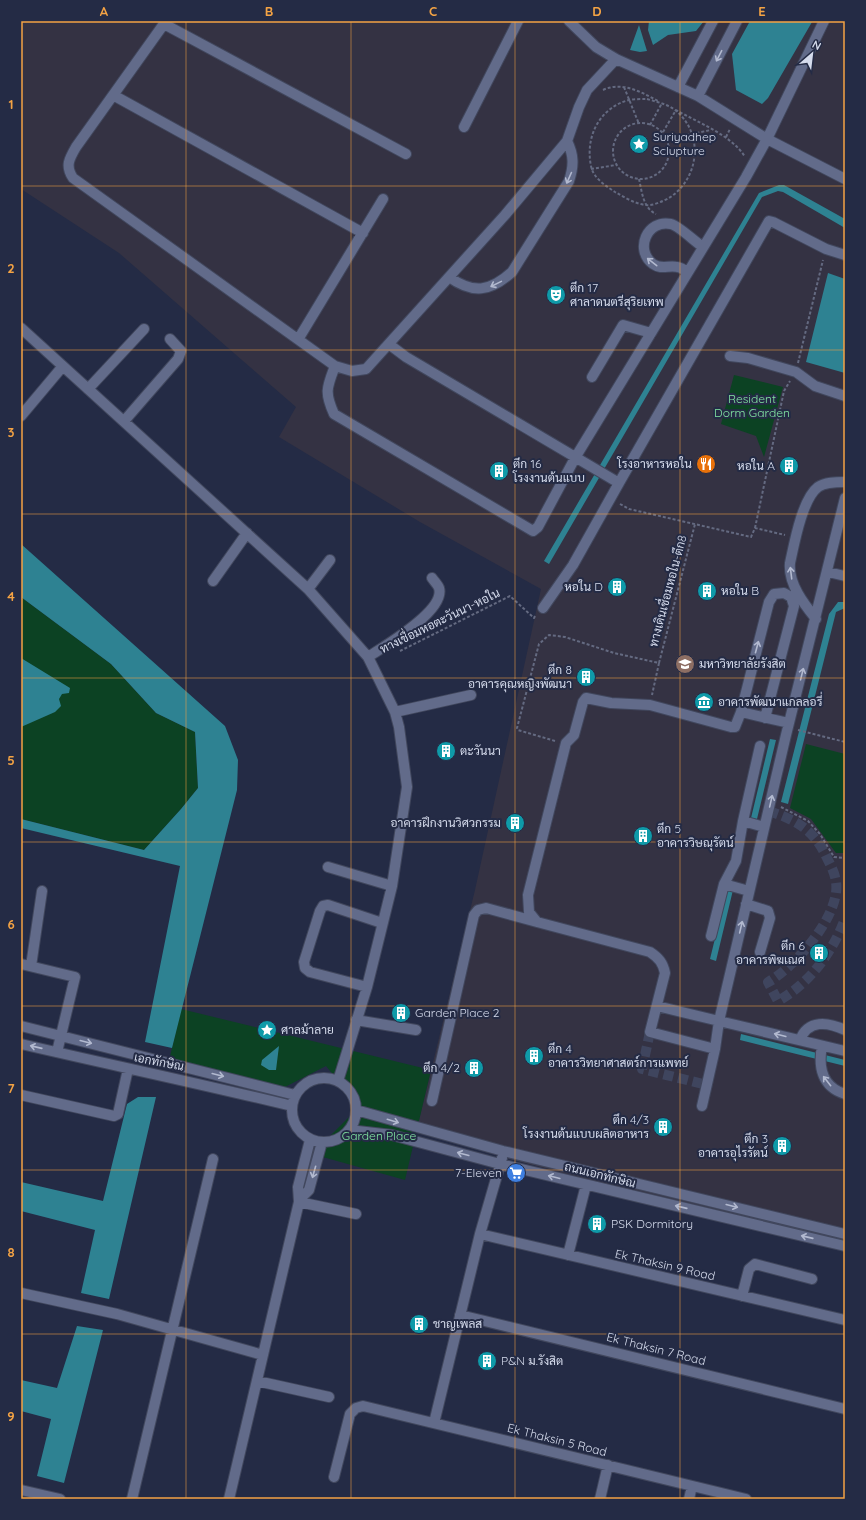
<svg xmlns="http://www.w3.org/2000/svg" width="866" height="1520" viewBox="0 0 866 1520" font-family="Quicksand,Sarabun,sans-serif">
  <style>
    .education { fill: #343243 }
    .green { fill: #0c4223 }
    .water { fill: #2e8292 }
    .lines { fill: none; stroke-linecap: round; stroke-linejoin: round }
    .minor-tunnel { stroke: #3f455e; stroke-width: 10; stroke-dasharray: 10 5; stroke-linecap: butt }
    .minor-casing { stroke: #41475d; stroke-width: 12 }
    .path { stroke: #646a81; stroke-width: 2; stroke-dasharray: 3 2; stroke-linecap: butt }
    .minor { stroke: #626b8a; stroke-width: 10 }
    .oneway { stroke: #b2b9cf }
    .grid { fill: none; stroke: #f4a344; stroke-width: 1; stroke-opacity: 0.55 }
    .labels { text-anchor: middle; stroke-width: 4; stroke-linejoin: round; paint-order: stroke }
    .poi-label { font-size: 12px; fill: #d5dbec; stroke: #242b45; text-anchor: start }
    .park-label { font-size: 12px; fill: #82e5a2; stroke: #242b45 }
    .street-label { font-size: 12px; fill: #d5dbec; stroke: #242b45 }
    .neatline { fill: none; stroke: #f4a344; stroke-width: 1.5 }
    .grid-label { font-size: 13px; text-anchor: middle; font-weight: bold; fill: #f4a344 }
  </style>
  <rect width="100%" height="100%" fill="#242b45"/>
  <path class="education" d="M21,21h824v1225l-344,-89 -83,-33 57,-234 66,-301 -121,-67 -141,-85 17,-30 -177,-154 -98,-64z"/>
  <path class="green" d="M734,375l49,12 -19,70 -8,-21 -35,-12z
    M21,597l90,67 45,49 39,19 3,56 -17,21 -37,41 -123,-31z
    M806,744l39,10v99h-9l-25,-34 -21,-11z
    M181,1009l250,61 -26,110 -93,-26 47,-47 -33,-41 -43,22 -114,-27z"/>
  <path class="water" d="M649,21h55l-8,10 -28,4 -15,10 -5,-15z
    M750,21l62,1 -44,76 -6,6 -26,-14 -4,-36z
    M639,25l8,26 -7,1 -10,-2z
    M779,185h5l61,34v9l-62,-36 -5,-1 -16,6 -213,367 -5,-3 215,-368z
    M828,273l17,6v94l-39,-11z
    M21,544l204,182 13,34 -1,30 -65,258 -27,-6 35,-176 -159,-38v-9l123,31 37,-41 17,-21 -3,-56 -39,-19 -45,-49 -90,-67z
    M838,602h7v6l-9,4 -48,192 -7,-2 48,-188z
    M21,658l49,30 -1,5 -7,1 -3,5 2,7 -6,6 -34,15z
    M770,739l6,1 -19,79 -6,-1z
    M727,889l6,1 -17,71 -6,-2z
    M741,1034l104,26v6l-105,-26z
    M279,1046l-3,24h-7l-8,-5 1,-5z
    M138,1097h18l-47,202 -28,-6 14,-63 -74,-19v-29l82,19 24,-97z
    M77,1326l26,4 -39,153 -27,-7 14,-57 -30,-8v-31l36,8z"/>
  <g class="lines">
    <path class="minor-tunnel" d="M768,811c27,8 46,19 58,45 4,8 9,17 10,26 5,33 -41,85 -68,100l10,19c32,-18 54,-48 67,-82
      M650,1032l-8,37 65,16"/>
    <g class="minor-casing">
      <path id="minor" d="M166,21l-90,126c-7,12 -11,19 -3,31l262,188 17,5 14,-2 139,-154 62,-74 12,-34 8,-17 29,-31
        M569,21l27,26 20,12 82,37 69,43 78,40
        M164,24l242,130
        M678,87l35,-66
        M113,95l250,138
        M698,96l39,-75
        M464,127l54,-106
        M688,272c-3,-1 -7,-5 -11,-5 -8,-2 -16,3 -24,-3 -19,-14 -6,-45 18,-40 8,2 23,17 32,23
        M449,277c24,17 41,15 63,-5l57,-91c5,-15 5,-26 -2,-40
        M21,328l287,261 60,68 27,55 4,15 8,60 -15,99 -25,101 -29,94
        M299,338l84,-139
        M390,345l16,12 213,126 -46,82 -30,43
        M730,356l18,2 48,14 19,14 30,10
        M335,366c-8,21 -11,26 -1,48l199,117 5,-4 37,-69 171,-281 21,-38 57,-118
        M592,377l31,-52 28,8
        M88,389l56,-60
        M21,416l42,-50
        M125,420l53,-61 3,-8 -11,-12
        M619,483l150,-262 4,1 53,27 19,6
        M845,498l-59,237 -67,286 126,30
        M828,572l17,4
        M213,581l34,-48
        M308,589l22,-29
        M816,619c-12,-15 -28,-35 -26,-56 4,-18 12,-64 28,-76 7,-5 18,-5 27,-5
        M368,657c15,-10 78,-46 71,-69 -1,-3 -5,-7 -7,-10
        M395,712l76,-17
        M741,712l28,-110 5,-8 10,-1 7,4 3,9 -29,112
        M760,746l-17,75 21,6
        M328,867l64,19
        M724,884l12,-23 7,-40
        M746,904l22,7 2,7 -10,34
        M711,936l13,-52 25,7
        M21,964l54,13 -18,75
        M31,966l11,-75
        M367,987l-57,-15 -5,-4 -1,-6 16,-51 3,-5 5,-1 54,18
        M657,1006l62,15 -4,28 -13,57
        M356,1020l60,10
        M21,1026l274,69
        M800,1040c8,-21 28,-18 45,-10
        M21,1044c90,21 181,40 271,62
        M822,1046c-4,21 0,41 23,48
        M715,1049l-65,-17 15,-59c-2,-10 -6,-15 -15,-21l-113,-30 -8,-10 -1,-17 38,-152 8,-8 9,-33 3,-4 25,5 39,2 81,22h4l6,-15 48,11
        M292 1110a32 32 0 1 1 64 0a32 32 0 1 1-64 0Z
        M21,1095l93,21 4,-2 10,-45
        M432,1101l42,-186 4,-5 8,-2 51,14
        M356,1110l147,41 342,83
        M349,1130l43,5 108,29 345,82
        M300,1199l9,-9 13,-48
        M299,1202l57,12
        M480,1234l365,86
        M568,1255l18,-70
        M21,1293l96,21 146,41
        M742,1296l7,-27 6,-5 57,15
        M460,1315l385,94
        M257,1381l72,16
        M434,1423l46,-189 22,-76
        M334,1477l16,-63 6,-6 7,-2 383,93
        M21,1490l39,9
        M132,1499l81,-340
        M229,1499l70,-297 -1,-15 12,-47
        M600,1499l8,-34
        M689,1499l3,-13"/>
    </g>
    <path class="path" d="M624,87l15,37
      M603,90c19,-9 38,2 55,11
      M647,99c10,3 20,5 28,11 30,24 24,69 -6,88 -6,3 -16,8 -23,7 -11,-1 -22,-8 -31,-13 -9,-6 -22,-14 -24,-26 -6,-29 8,-58 38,-66 6,-1 13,-1 18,-1z
      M613 151a28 28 0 1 1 56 0a28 28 0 1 1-56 0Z
      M650,125l12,-22
      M663,132l13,-22c21,12 57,26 69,47
      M726,137l4,-8
      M667,139l44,-9
      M591,169l25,-4
      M639,179c3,13 4,29 17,35
      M798,363l25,-103
      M620,504l9,5 122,28 4,-9 30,7
      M755,528l29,-137 6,-10
      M400,651l110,-55 24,22 1,-2
      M659,663l36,-139
      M798,730l47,12
      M555,741l-37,-11 -1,-2 22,-84 10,-9 16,2 49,16 45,10 -7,32
      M781,807l27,14 12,13 14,23 11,1"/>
    <use href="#minor" class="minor"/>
  </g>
  <defs><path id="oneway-shaft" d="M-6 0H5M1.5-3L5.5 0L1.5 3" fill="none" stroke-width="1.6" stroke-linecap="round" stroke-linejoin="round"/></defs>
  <g class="oneway">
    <use href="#oneway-shaft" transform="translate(719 56) rotate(117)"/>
    <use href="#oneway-shaft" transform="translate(569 178) rotate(114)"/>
    <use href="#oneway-shaft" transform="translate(652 262) rotate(-142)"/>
    <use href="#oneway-shaft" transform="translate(496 284) rotate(154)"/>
    <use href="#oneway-shaft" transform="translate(791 573) rotate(-97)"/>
    <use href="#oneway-shaft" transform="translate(757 647) rotate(-75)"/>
    <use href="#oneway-shaft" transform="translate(802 674) rotate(-76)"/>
    <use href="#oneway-shaft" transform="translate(771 801) rotate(-77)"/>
    <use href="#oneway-shaft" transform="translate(741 927) rotate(-77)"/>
    <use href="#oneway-shaft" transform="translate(780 1035) rotate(-166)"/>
    <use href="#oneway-shaft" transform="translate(86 1042) rotate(14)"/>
    <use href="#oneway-shaft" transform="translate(36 1047) rotate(-167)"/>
    <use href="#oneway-shaft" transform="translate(218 1075) rotate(14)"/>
    <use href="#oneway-shaft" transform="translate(827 1081) rotate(-128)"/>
    <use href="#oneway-shaft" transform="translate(393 1121) rotate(17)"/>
    <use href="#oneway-shaft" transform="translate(463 1154) rotate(-165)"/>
    <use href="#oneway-shaft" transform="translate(314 1172) rotate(106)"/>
    <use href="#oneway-shaft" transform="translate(554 1177) rotate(-166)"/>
    <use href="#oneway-shaft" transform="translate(732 1206) rotate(14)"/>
    <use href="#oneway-shaft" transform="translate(681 1207) rotate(-167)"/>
    <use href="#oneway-shaft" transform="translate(807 1237) rotate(-167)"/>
  </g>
  <path class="grid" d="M186,21v1478M351,21v1478M515,21v1478M680,21v1478M21,186h824M21,350h824M21,514h824M21,678h824M21,842h824M21,1006h824M21,1170h824M21,1334h824"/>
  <defs>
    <g id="sight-disc" transform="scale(1)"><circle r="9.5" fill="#0f9aa8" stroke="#242b45"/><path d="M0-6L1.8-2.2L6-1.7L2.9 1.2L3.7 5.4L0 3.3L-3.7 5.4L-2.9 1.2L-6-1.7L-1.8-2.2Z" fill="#fff"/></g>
    <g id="theatre-disc" transform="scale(1)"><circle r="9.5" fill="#0f9aa8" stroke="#242b45"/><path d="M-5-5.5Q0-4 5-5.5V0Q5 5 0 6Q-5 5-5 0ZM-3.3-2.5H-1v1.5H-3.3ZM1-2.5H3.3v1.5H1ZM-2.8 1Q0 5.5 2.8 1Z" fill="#fff"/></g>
    <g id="restaurant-disc" transform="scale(1)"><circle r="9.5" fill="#e8710a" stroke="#242b45"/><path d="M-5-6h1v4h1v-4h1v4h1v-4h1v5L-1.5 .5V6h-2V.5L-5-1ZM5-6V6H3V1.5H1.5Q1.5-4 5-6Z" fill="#fff"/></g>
    <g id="building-disc" transform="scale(1)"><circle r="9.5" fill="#0f9aa8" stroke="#242b45"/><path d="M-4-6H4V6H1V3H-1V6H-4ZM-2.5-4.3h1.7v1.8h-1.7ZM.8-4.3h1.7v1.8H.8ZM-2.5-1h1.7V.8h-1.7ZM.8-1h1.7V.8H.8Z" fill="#fff"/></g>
    <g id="university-disc" transform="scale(1)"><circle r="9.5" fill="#8d6e63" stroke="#242b45"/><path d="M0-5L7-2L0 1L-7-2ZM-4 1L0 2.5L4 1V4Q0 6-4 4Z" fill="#fff"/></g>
    <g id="museum-disc" transform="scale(1)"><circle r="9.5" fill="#0f9aa8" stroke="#242b45"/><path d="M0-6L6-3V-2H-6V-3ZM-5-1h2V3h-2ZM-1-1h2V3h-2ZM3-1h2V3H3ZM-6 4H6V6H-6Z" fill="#fff"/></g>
    <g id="supermarket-disc" transform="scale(1)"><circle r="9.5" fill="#3f7fe0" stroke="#242b45"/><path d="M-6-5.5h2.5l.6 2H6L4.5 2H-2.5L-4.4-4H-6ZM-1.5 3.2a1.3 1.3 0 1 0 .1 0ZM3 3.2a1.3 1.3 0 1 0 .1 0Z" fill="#fff"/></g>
  </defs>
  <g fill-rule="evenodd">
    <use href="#sight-disc" x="639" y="144"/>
    <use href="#theatre-disc" x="556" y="295"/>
    <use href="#restaurant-disc" x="706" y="464"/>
    <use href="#building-disc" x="789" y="466"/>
    <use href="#building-disc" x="499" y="471"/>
    <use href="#building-disc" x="617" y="587"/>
    <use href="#building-disc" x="707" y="591"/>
    <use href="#university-disc" x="685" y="664"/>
    <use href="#building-disc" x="586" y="677"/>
    <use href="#museum-disc" x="704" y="702"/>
    <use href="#building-disc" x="446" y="751"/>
    <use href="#building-disc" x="515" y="823"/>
    <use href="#building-disc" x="643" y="836"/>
    <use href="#building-disc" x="819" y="953"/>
    <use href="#building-disc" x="401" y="1013"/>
    <use href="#sight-disc" x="267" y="1030"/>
    <use href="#building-disc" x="534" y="1056"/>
    <use href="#building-disc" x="474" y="1068"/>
    <use href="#building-disc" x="663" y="1127"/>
    <use href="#building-disc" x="782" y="1146"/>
    <use href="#supermarket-disc" x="516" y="1173"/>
    <use href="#building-disc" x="597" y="1224"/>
    <use href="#building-disc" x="419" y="1324"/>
    <use href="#building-disc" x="487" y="1361"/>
  </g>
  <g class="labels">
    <g class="poi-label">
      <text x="653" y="141">Suriyadhep<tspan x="653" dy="14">Sclupture</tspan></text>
      <text x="570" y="292">ตึก 17<tspan x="570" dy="14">ศาลาดนตรีสุริยเทพ</tspan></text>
      <text x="513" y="468">ตึก 16<tspan x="513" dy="14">โรงงานต้นแบบ</tspan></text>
      <text x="692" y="468" text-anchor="end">โรงอาหารหอใน</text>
      <text x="775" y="470" text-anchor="end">หอใน A</text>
      <text x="603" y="591" text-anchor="end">หอใน D</text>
      <text x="721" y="595">หอใน B</text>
      <text x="699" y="668">มหาวิทยาลัยรังสิต</text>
      <text x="572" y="674" text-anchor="end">ตึก 8<tspan x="572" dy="14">อาคารคุณหญิงพัฒนา</tspan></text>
      <text x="718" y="706">อาคารพัฒนาแกลลอรี่</text>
      <text x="460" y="755">ตะวันนา</text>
      <text x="501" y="827" text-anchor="end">อาคารฝึกงานวิศวกรรม</text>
      <text x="657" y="833">ตึก 5<tspan x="657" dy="14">อาคารวิษณุรัตน์</tspan></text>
      <text x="805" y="950" text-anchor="end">ตึก 6<tspan x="805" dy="14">อาคารพิฆเณศ</tspan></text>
      <text x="415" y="1017">Garden Place 2</text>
      <text x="281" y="1034">ศาลม้าลาย</text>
      <text x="548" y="1053">ตึก 4<tspan x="548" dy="14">อาคารวิทยาศาสตร์การแพทย์</tspan></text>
      <text x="460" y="1072" text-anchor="end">ตึก 4/2</text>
      <text x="649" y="1124" text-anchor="end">ตึก 4/3<tspan x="649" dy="14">โรงงานต้นแบบผลิตอาหาร</tspan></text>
      <text x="768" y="1143" text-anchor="end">ตึก 3<tspan x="768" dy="14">อาคารอุไรรัตน์</tspan></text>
      <text x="502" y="1177" text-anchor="end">7-Eleven</text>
      <text x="611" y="1228">PSK Dormitory</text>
      <text x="433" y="1328">ชาญเพลส</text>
      <text x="501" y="1365">P&amp;N ม.รังสิต</text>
    </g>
    <g class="park-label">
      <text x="752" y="403">Resident<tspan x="752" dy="14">Dorm Garden</tspan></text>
      <text x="379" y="1140">Garden Place</text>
    </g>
    <g class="street-label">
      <text transform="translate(668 591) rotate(-75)" y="4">ทางเดินเชื่อมหอใน-ตึก8</text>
      <text transform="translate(440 621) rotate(-26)" y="4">ทางเชื่อมหอตะวันนา-หอใน</text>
      <text transform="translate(159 1062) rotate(11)" y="4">เอกทักษิณ</text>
      <text transform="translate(600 1175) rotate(14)" y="4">ถนนเอกทักษิณ</text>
      <text transform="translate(665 1265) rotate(13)" y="4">Ek Thaksin 9 Road</text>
      <text transform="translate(656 1349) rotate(14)" y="4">Ek Thaksin 7 Road</text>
      <text transform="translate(557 1440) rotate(14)" y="4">Ek Thaksin 5 Road</text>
    </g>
  </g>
  <rect width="866" height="1520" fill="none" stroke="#242b45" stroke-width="44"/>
  <g transform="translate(812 54) rotate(28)" stroke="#242b45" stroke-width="3" paint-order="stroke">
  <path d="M0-3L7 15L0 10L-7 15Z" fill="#d5dbec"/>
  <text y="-6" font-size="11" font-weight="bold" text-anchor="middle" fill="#d5dbec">N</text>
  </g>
  <rect x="22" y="22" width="822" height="1476" class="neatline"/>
  <g class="grid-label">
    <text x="104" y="16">A</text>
    <text x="269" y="16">B</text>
    <text x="433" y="16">C</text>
    <text x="597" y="16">D</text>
    <text x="762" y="16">E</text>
    <text x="11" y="109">1</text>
    <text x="11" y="273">2</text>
    <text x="11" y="437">3</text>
    <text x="11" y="601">4</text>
    <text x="11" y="765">5</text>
    <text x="11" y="929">6</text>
    <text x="11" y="1093">7</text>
    <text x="11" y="1257">8</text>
    <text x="11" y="1421">9</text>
  </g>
</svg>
